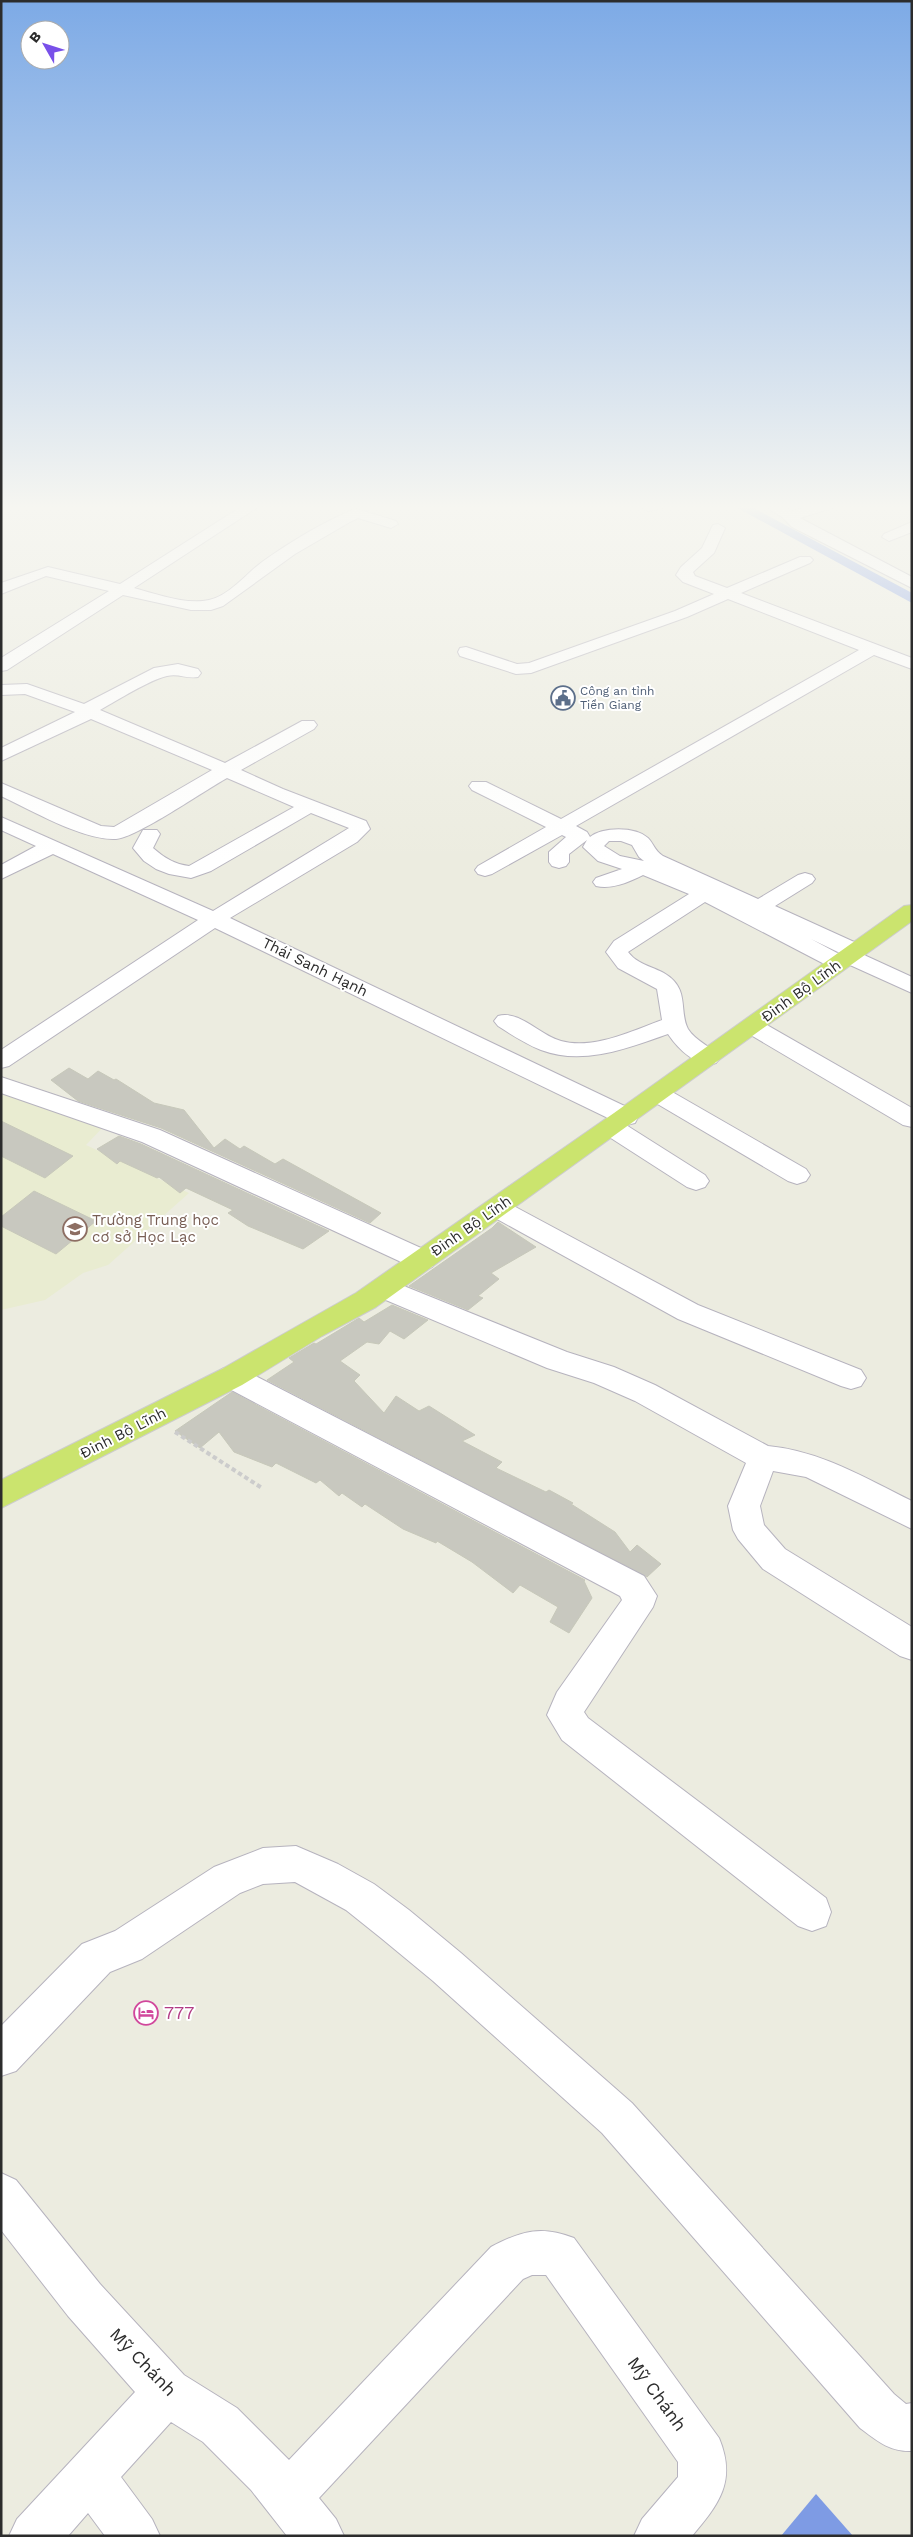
<svg xmlns="http://www.w3.org/2000/svg" width="913" height="2537" viewBox="0 0 913 2537" font-family="'Work Sans',sans-serif">
  <style>
    .education { fill: #e9ecd1 }
    .water { fill: #7e9be4 }
    .lines { fill: none; stroke-linecap: round; stroke-linejoin: round }
    .canal { fill: #7e9be4; fill-rule: evenodd }
    .building { fill: #c8c8bf; stroke: #c7c8ba }
    .minor-casing { stroke: #b6b3be; stroke-width: 2 }
    .major-casing { stroke: #ccc; stroke-width: 2 }
    .path { stroke: #ccc; stroke-width: 4; stroke-dasharray: 4.5 3; stroke-linecap: butt }
    .minor { fill: #fff; fill-rule: evenodd }
    .major { fill: #cbe46e; fill-rule: evenodd }
    .labels { text-anchor: middle; stroke-width: 4; stroke-linejoin: round; paint-order: stroke }
    .far-service-label { font-size: 12px; fill: #4e5e75; stroke: #fff; text-anchor: start }
    .street-label { font-size: 15px; fill: #2c2c2c; stroke: #fff }
    .education-label { font-size: 15px; fill: #785e54; stroke: #fff; text-anchor: start }
    .near-hotel-label { font-size: 18px; fill: #b23c85; stroke: #fff; text-anchor: start }
    .near-street-label { font-size: 18px; fill: #2c2c2c; stroke: #fff }
  </style>
  <rect width="100%" height="100%" fill="#ecece0"/>
  <path class="education" d="M1,1094l104,31 -19,20 103,48 -81,72 -25,8 -38,27 -44,10z"/>
  <path class="water" d="M816,2494l37,42h-72z"/>
  <g class="lines">
    <path class="canal" d="M732,505h16l164,88v10z"/>
  </g>
  <path class="building" d="M69,1068l19,11 10,-8 16,9 2,-1 38,24 30,7 30,38 11,-9 15,10 4,-3 31,18 8,-5 98,54 -11,10 -209,-95 -83,-27 -27,-21z
    M1,1121l72,35 -28,22 -44,-22z
    M119,1136l22,8 188,87 -26,18 -55,-23 -20,-13 5,-3 -47,-22 -6,5 -21,-16 -2,1 -37,-17 -3,3 -20,-15z
    M34,1191l62,30 -40,33 -55,-28v-9z
    M498,1222l38,25 -45,26 8,6 -21,17 5,2 -15,12 -59,-24 83,-58z
    M392,1305l36,15 -24,19 -14,-8 -11,13 -12,-2 -27,19 20,14 -6,6 30,32 12,-17 23,15 10,-5 46,29 -13,6 40,21 -6,6 50,24 3,-2 24,13 -2,1 44,28 15,20 7,-7 24,19 -14,13 -380,-197 27,-18 -5,-4 25,-15 2,1 43,-26 5,4z
    M232,1392l353,188 -1,1 8,17 -23,35 -19,-11 8,-15 -38,-22 -7,8 -41,-31 -35,-21 -1,2 -33,-14 -38,-25 -3,3 -20,-14 -3,3 -19,-16 -4,3 -40,-20 -4,4 -38,-15 -15,-20 -19,16 -25,-17z"/>
  <g class="lines">
    <g class="minor-casing">
      <path id="minor" d="M244,505h17l-127,83c22,6 52,17 75,12 20,-4 37,-26 53,-38 28,-20 58,-38 90,-52l5,-1 39,12 2,3 -7,4 -33,-10 -8,4 -55,32 -72,52 -12,4h-20l-68,-15 -116,75 -6,1v-13l108,-67 -63,-15 -45,18v-11l47,-16 72,17z
        M643,505h21l-2,3 -13,3 -5,-1z
        M763,505h18l11,6 21,-6h21l-2,3 -32,10 112,59v11l-120,-61 -10,-10z
        M912,522v10l-23,9 -7,-4 2,-3z
        M718,524l7,4 -11,25 -21,19 2,4 32,12 73,-31h10l3,3 -3,3 -69,30 171,65v11l-38,-14 -298,171 11,6 3,5c12,-10 45,-11 58,1 6,6 6,12 15,18l95,43 40,-24 7,-2 7,2 3,4 -3,4 -37,23 88,40 3,5 -2,4 48,22v16l-62,-28 -10,5 -8,-2 -127,-66 -77,50c12,16 34,15 46,29 13,14 6,33 14,48 8,13 24,17 32,29l-4,5c-19,5 -38,-14 -48,-29 -40,14 -85,32 -127,16 -15,-6 -29,-15 -43,-24l-4,-5 4,-5c22,-6 41,19 63,25 32,9 71,-10 101,-21l-5,-31 -39,-21 -12,-16 8,-11 75,-47 -46,-19c-14,7 -32,15 -47,11l-3,-4 3,-4 26,-9 -24,-8 -15,-14 4,-7 -18,14v8l-3,4 -7,2 -7,-2 -3,-4v-10l17,-15 -4,-2 -70,39 -7,2 -7,-2 -3,-4 3,-4 68,-39 -74,-37 -3,-4 3,-4h14l75,37 298,-169 -131,-51 -41,18 -156,56 -15,1 -56,-18 -2,-4 2,-4 6,-1 51,17 12,-1 146,-52 39,-17 -31,-12 -7,-7 5,-8 21,-19 11,-23zM609,841h12l11,4 7,12 5,4 -24,-5 -16,-10zM811,939l29,14 -1,1z
        M178,664l20,5 3,4 -3,4c-11,2 -20,-4 -31,-1 -18,4 -49,24 -67,34l125,53 77,-42h12l3,4 -3,4 -73,41 42,19 83,32 4,8 -13,13 -127,76 405,193 3,6 -3,6 -9,2 79,50 4,6 -4,6 -9,3 -9,-3 -84,-54 -4,-6 4,-6 7,-2 -395,-191 -206,138 -8,2v-18l197,-130 -145,-66 -52,25v-14l35,-19 -35,-16v-13l212,94 136,-83 -38,-15 -100,58 -20,7 -22,-4 -13,-5 -12,-8 -11,-13 10,-18h14l3,4 -7,14c10,9 23,17 36,18l105,-59 -67,-29c-22,12 -91,60 -111,61 -32,2 -85,-29 -115,-43v-13l100,43 13,1 98,-57 -121,-51 -90,42v-13l74,-36 -50,-18 -24,1v-10l26,-1 57,20 70,-36z
        M752,1019l8,2 152,87v19l-9,-2 -159,-94 -4,-5 4,-5z
        M1,1077l159,53 272,123 4,7 -4,7 -10,3 -10,-3 -270,-125 -141,-49z
        M658,1086l9,3 139,80 4,6 -4,6 -9,3 -9,-3 -139,-82 -3,-5 3,-5z
        M497,1199l9,3 192,103 163,65 5,8 -5,8 -10,3 -10,-3 -163,-67 -190,-105 -4,-6 4,-6z
        M384,1278l183,74 47,15 41,18 113,61c53,5 97,32 144,55v28l-106,-52 -33,-6 -13,35 4,19 21,24 127,78v33l-12,-4 -137,-87 -25,-30 -5,-9 -5,-24 18,-43 -111,-62 -41,-18 -47,-15 -173,-73 -4,-7 4,-7z
        M232,1366l10,3 402,207 13,20 -4,11 -69,105 4,6 238,180 5,14 -5,14 -14,5 -14,-5 -236,-186 -15,-25 10,-23 65,-92 -2,-4 -398,-211 -5,-8 5,-8z
        M296,1846l42,18 36,20 35,26 52,43 171,150 262,291 12,10 6,-1v48c-22,1 -35,-10 -52,-23l-258,-295 -169,-152 -52,-43 -35,-28 -51,-28 -32,2 -23,9 -98,66 -32,13 -94,99 -15,5v-50l81,-82 33,-13 99,-64 49,-19z
        M1,2173l15,7 84,104 84,91 53,33 52,52 202,-213c30,-16 50,-22 83,-9l145,200c18,43 0,66 -27,98h-58l8,-17 36,-42v-15l-132,-187h-14l-9,4 -204,219 17,21 8,17h-57l-36,-46 -48,-48 -32,-20 -50,55 31,42 8,17h-55l-17,-23 -20,23h-59l8,-17 118,-127 -67,-76 -67,-86z"/>
    </g>
    <g class="major-casing">
      <path id="major" d="M912,905v16l-536,386 -54,29 -80,49 -241,123v-28l221,-111 134,-76 258,-180 290,-207z"/>
    </g>
    <path class="path" d="M175,1432l87,56"/>
    <use href="#minor" class="minor"/>
    <use href="#major" class="major"/>
  </g>
  <linearGradient id="sky" x2="0" y2="1"><stop stop-color="#7daae6"/><stop offset="0.59" stop-color="#f6f6f1"/><stop offset="1" stop-color="#f6f6f1" stop-opacity="0"/></linearGradient>
  <rect width="913" height="860" fill="url(#sky)"/>
  <defs>
    <g id="civic-ring" transform="scale(1.25)"><circle r="9.5" fill="#fff" stroke="#5c6f8a" stroke-width="1.5"/><path d="M-.6-6.5H3V-4.5H.6V-3L4-1V1h2V6H-6V1h2V-1L-.6-3ZM-1.2 2.5V6h2.4V2.5Z" fill="#5c6f8a"/></g>
    <g id="school-ring" transform="scale(1.25)"><circle r="9.5" fill="#fff" stroke="#8d6e63" stroke-width="1.5"/><path d="M0-5L7-2L0 1L-7-2ZM-4 1L0 2.5L4 1V4Q0 6-4 4Z" fill="#8d6e63"/></g>
    <g id="hotel-ring" transform="scale(1.25)"><circle r="9.5" fill="#fff" stroke="#d1479c" stroke-width="1.5"/><path d="M-6-4.5h1.5V1H6V5H4.5V3h-9V5H-6ZM-4 0a1.8 1.8 0 1 1 3.6 0ZM.5 0V-2.5h3Q6-2.5 6 0Z" fill="#d1479c"/></g>
  </defs>
  <g fill-rule="evenodd">
    <use href="#civic-ring" x="563" y="698"/>
    <use href="#school-ring" x="75" y="1229"/>
    <use href="#hotel-ring" x="146" y="2013"/>
  </g>
  <g class="labels">
    <g class="far-service-label">
      <text x="580" y="695">Công an tỉnh<tspan x="580" dy="14">Tiền Giang</tspan></text>
    </g>
    <g class="street-label">
      <text transform="translate(315 967) rotate(26)" y="5">Thái Sanh Hạnh</text>
      <text transform="translate(801 991) rotate(-36)" y="5">Đinh Bộ Lĩnh</text>
      <text transform="translate(471 1226) rotate(-35)" y="5">Đinh Bộ Lĩnh</text>
      <text transform="translate(123 1433) rotate(-27)" y="5">Đinh Bộ Lĩnh</text>
    </g>
    <g class="education-label">
      <text x="92" y="1225">Trường Trung học<tspan x="92" dy="17">cơ sở Học Lạc</tspan></text>
    </g>
    <g class="near-hotel-label">
      <text x="164" y="2019">777</text>
    </g>
    <g class="near-street-label">
      <text transform="translate(143 2362) rotate(46)" y="6">Mỹ Chánh</text>
      <text transform="translate(657 2394) rotate(54)" y="6">Mỹ Chánh</text>
    </g>
  </g>
  <rect width="913" height="2537" fill="none" stroke="#2c2c2c" stroke-width="5"/>
  <g transform="translate(45 45) rotate(309)"><circle r="24" fill="#ffffff" stroke="#ababab"/>
  <path d="M0-4L9 19L0 12L-9 19Z" fill="#7850e9"/>
  <text y="-8" font-size="14" font-weight="bold" text-anchor="middle" fill="#2c2c2c">B</text>
  </g>
</svg>
